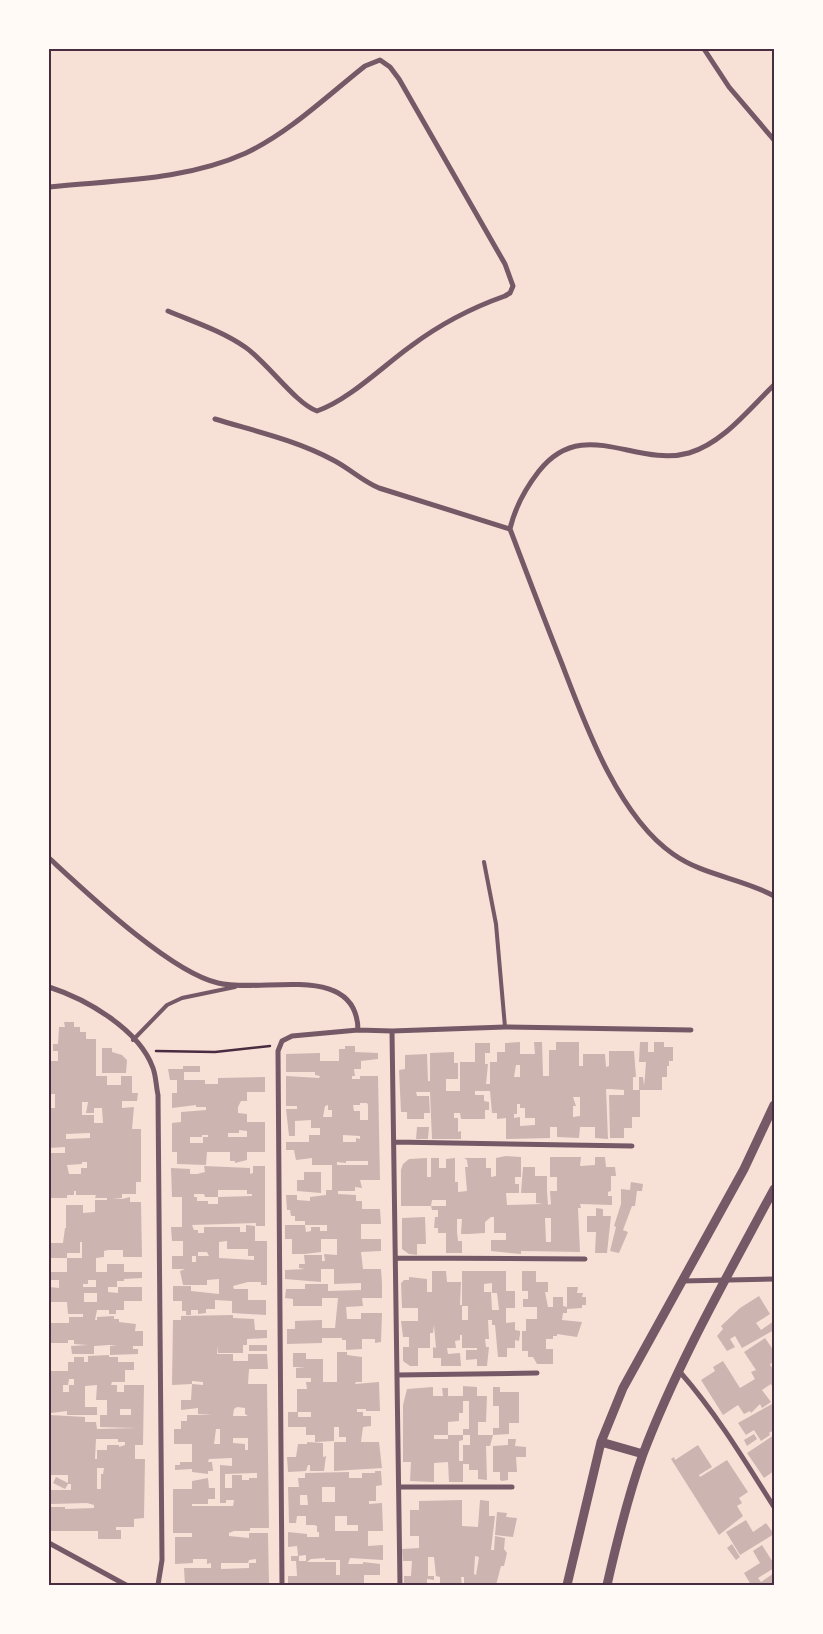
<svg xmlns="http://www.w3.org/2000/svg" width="823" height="1634" viewBox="0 0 823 1634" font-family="'Nunito Sans',sans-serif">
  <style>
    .building { fill: #ccb4b1; fill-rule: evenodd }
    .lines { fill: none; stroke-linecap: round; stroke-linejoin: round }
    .path { stroke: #4a2c40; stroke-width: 2.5 }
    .service { stroke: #755966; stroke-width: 4 }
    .minor { stroke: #755966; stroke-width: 5 }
    .tertiary { stroke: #755966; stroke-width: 9 }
    .neatline { fill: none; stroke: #4a2c40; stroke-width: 2 }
  </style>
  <rect width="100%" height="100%" fill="#f7e1d7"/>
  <path class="building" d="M64,1022h10v5h6v5h6v7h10v37h11v9h14v-9h11v17h6l-1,8h-15v7l12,-1 -2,22h9v53h-5v12h-14v4h-10l10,1 8,-2v5h11l1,55h-19v-7h-15l-4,1v6l-8,1v14h11v-8h17v8h18v6l-18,1v2h-7v6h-9v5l10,1v-6h24v14h-18v9h-8v4h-7v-4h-12l-2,10h2v-3l17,-1v3h5v3l17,2 -1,7h8v15h-10v3h5v5l-28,1v-9l7,-1h-8l-15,1v8h-22l-1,-8 17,-1 -14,-1v-4h-6v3h-19v-20h20v-6h14v-3h-15l-1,-12h-18v-15l10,1v-8h-10v-8h18v-14h-18v-15h14l2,-15h1v-23h17v8l12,-1v-12h12v-2h-12l1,-3h-20v-4h-2v4h-7v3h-18v-45h16v-6l-16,1v-40h6v-14h-6v-33h9v-10h-5v-7h5l1,-17h6zM82,1102h6l-2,11h8v-5h8l1,15h-9v-8h-12zM90,1133v5l-24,1v-5zM82,1162h5v6h-6v6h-12l-2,-9 15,-1zM80,1242h2v16h-15v-5h13zM88,1280h8v7h-13v-3h5zM84,1293h13v9h-13z
    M520,1042v12h15l-1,-12h8l1,34h6v-26h7v-8h23v24h4v-12h22l1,13 3,-1v-15h25l2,26h-3v13h7v27h-8v11h-8v10h-14l-1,-43h15v-5l-15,-1h-3l2,50 -13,-1v-11h-15l-1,11 -22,-1v-10h-7v11l-44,1v-21l-9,1v-6h-5l-2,-22h-15v4h9v6l5,1v8h-4v9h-24l-1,-6h-6v5h4v14l3,-1v8h-29l-2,-47h-14l1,4h12l1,17h-6v6h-17v-7h-6l-2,-42 6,-1v-14l22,-1 1,27h2v-28l24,-1v11h4v16h-12v12h14v-29h15v-19h15v10h-5v11h3l-2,20h4v-22h7v-10h8v-9zM516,1065h4v12h-6zM573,1097h7v19l-7,1v-11h3zM517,1104h3v4h5v10h10v7l-15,1v-9l-6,1v-4h3z
    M640,1042h8v10h6v-10h10v5h9v14h-4v5h-2v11h-5v13h-23v-13h4l1,9 1,-10 1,-14h-7z
    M345,1046h10v6l23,1v6l-17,2v8h-7l1,7h-3v3h8v-3h18l2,104h-20l2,8 -7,-1v4h-17v3l18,1v6h6v8h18l1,15h-20v15h20v12l-20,1 2,17h18l1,14v15h-20l1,8 -17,1 1,12h14v-6h21l-1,29 -6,1v-4h-13v10l-16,1v-10h-4v-2h-20v5l-35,1v-15h8v-8l27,-1v8h13l3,-30h-16v8h-29v-7l-8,-1 1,-9h19v-5h23v7l33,-1v-7l-27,1v-15h-13v13l-36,-3v-9l20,-1 -6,-1v-4h6l-1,-9h18v6h3l-1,-7 13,1v-16h-16v13l-16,2h-13v-15h-7v-14h20v-4h-10v-5h-4l-1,-6h-3l-1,-15h11v5l13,1v-4l16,-2v-5h6v-25h-20v-7l-16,2 -2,-10h-8v-8h23v-7h11v-7h-9v-8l-16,1v15h-6l-3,-27h11v-3h-11v-30l33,2 1,-2 -5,-1v-3h-29v-18l34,-1v8h19v-12h6zM360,1103h7l1,2v15h-8v-9h-6l-1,-6h7zM328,1105v5h4v7h-9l2,-11zM343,1135l17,1v3l-4,-1v4h-13zM346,1161h22v4h-31v-3l9,1zM305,1225h22v6h-7v-4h-9v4l-5,1z
    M102,1048h10v4l10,3 5,5 -1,13h-24z
    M183,1066h17v6h-16v8h21v4h13v-6l47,-1v15h-18v9h-6l-3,6v6l9,1v8h18v30h-18v8l-12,3v-2h-5v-9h-23l-1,13 -29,-1v-12h-5v-29l9,-1v-10l25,-2v-3h-10v-2l-24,3v-15h5v-13h-7l-2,-11h15zM239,1130l8,1v6h-19v-4h11zM202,1135h6v2h-5v6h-13v-6h12z
    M417,1127h12l-1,12h-12z
    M506,1156l15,1v20h-6v7h4v9h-13l1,12 36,-1 -7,-1v-10h-15l2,-26h12v9h12v15l1,14 3,-1 -1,-13h7v-14h-7v-20h31l-1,9 15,-1v-8h10l1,10h9l1,9h-5v15l-3,1v4h4v9l-32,-1 1,4h-3l2,44 -59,-1v3l-30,-3v-11h15v-7h-12v-16h-3l-6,5v11l-17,1h-7l1,-15h-5v13l1,9h4v12h-16v-20h-8v-5h-4l1,-11h3v-7h-6l-1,-4h-30v-36l2,-6 6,-5 18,-1v19h4v-19h8v10h7v-9l9,-1v24h3v10l9,-1 -2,-24h3l-1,-7 -3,-2h22v10h5v9l5,-1v-18zM432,1200h14v6h-15zM545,1218h6v24h-5z
    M204,1166l46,2v6l3,-1v-7h12v60h-9v-3l-64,2 2,5h4v3h6v-6h36v5h6v-7l9,1v15h12v44h-6v-3h-13l-15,4 1,3h14v11h18v15l-34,-2v-12l-17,-1v9h-9v4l-8,1v-4h-7v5h-5v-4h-4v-10h-9v-15h18v5l28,3v-15l-12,1v5h-24l-3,-14 5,-2h-13v-13h11v-15h-11l-1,-14h11v-30h-10l-1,-29 19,1v5h7l8,-2zM218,1190h29v4h5v2l-34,1v7h-10v-3h-11v-4h-3v-3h10l1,3h13zM227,1241v8h21v7h6v4l-35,-2v-16zM198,1252h9l2,4h-13v6h-4v-6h6z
    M304,1172h17v21l-24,-2v-11h7z
    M631,1182l12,2 -1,7h-5l-2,15h-3l-9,24 5,2 -9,21 -9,-2 6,-24 -2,-1 7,-22v-15l9,1z
    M596,1208l7,1v7h8l-4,37h-12l1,-21h-9v-16h9z
    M425,1217l1,27h-9v11l-8,-1 -7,-5v-31z
    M432,1271h14l1,11h14l-1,23h2v-34h44v20h9v17h-9v15l9,-1v8l5,1v3l-1,7 -4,-1v8h-8v9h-9l-3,-32h-3v-5h-4l1,19h-4l1,8h3l-2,19h-10v-7l-11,1v-10h11v-2h-15v-13h-2v5l-5,1 1,7h-9l1,6 12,-1 1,13h-20v-8h-8v-11l3,1 -2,-23 -1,8h-3v15h-12v18h-8l-7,-5v-14h6v-10h-6l-2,-16h17v-13h-16l-1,-25 3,-3h5v-3l18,2v13h5zM492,1283v10h5l2,17h-7l-1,-18h-7v-8zM462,1306h6v14h-6z
    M522,1271h14v11h12v10h-3l3,15h5v-10h10v9l4,1v-20h11l-1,6h6l-1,4h4v8h-4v3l-15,1v4h-4l-1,7 20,2 -5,15 -20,-3v2h-4v3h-7v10h7v15h-16l-4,-7h-5v-6h-6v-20h4v-12h27h-16v-12h-14v-8h5v-8h-6z
    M759,1296l11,18 -14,9 5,7 13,-9v9l-32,18 -7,-12 -5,3 5,8 -8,4 -10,-15 6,-7 -2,-3 19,-18z
    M233,1315v3l21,1 1,11h12v8l-20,1v6h-4v8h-25v-7l-1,8h16v7h15v-7h19l1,15h-19l-1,15h19l2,144h-19v3h-16l-5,2v3l20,2v-5h19l1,52h-84l-1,-17h27v-5l-4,1v-5h-14v4l-18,1v-27h17v-4h-19v-44h19v-8l16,-3 1,10h6v11h-7v5h-16v2h41l1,-6h-8v3h-6v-38l12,1v-8l-23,1 -1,3h4l1,9h-5v3l-16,-2v-3l-17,1v-5h5v-3h12v-18h-18v-15h7v-8h6v-6h26l-15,-1v-6l-17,2v-10h10l1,-16 11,1v-3l-11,-1v3l-20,1 1,-65h8v-4zM237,1407l8,1v6l3,2h-15l1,-7zM216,1429h4v15h-6zM233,1438h15v12h-3v-6l-12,-1zM257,1473v5h-8v2h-7v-5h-10v13h-7v-14zM256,1559v4h-7v5l-28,1v-6h27l1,-3z
    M765,1338l7,10 2,-1v15l-4,2 1,3 3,-2v25l-3,-6 -9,6 9,12 -9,6 -2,-4 -9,9 -1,-2 -6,3 -6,-9 -15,10 -22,-35 14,-9 -2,-4 10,-6 17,27 15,-9 -4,-7 5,-2 -12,-18z
    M249,1345h18v6h-18z
    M337,1352h10v3l15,2v25h-6l-1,2 24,-2 1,29h-14v-2h-9v3h6v4h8v10l-8,1 -2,15h18l3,26 -48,3v-29h12v-5h-7v-10h-5v14l-19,1v-7h-9v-8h-18v-15h9v-23h10l-1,-7h5v-4h-15v-10l10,-1h-13v-14h13v6h17v23h14zM298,1412h13v5h-13z
    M109,1355v2h9v5h16v8h-9v12h-13l-1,3h6v7h7v-7h20l-1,60h-8v14h10l-1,59 -10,1v8h-18v3h5v9h-23v-8h-48v-24h15v2l29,-1v-3l-7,-2 -36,1v-14h20v-6h-3l-3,5 -12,-6 3,-6 12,6v-8h-18v-60l35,2v5h11l1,7 40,-1 -37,-1v-12h7v-15h-11l1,-15 -12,1v21h12v8h-30v-4l-16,2 -2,-42h19v-9h6v-5h10v5h4v-6zM69,1379h5v6h-5v7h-6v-7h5zM120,1409h11v6h-11zM96,1439h22v3h7v3l-6,2v-2h-12v5h-10v9h-2zM97,1468h7l-1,6h-2v15h-4z
    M463,1386l14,1v9h10l-1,26h-8v13h15v-7h6v-22h-6v-19h7v5h19v31h-10v11l-16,1 -3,11h-4l1,34 -9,-1v-9h-9v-6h-6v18h-14l-1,-20 -14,1v19l-24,-1 1,-19h-8v-57l4,-16 26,-2v9h10l-1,-8h6v8h15zM463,1401h6v28h-6v6h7v10h-7v16h-4v-20l4,-1v-5h-15v4h-14v-4h14v-13l11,-1v-8h4z
    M772,1404l2,4v22l-5,3 1,2 -9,6 -7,-11 -8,5 -8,-12z
    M754,1434l3,5 -10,7 -3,-6z
    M774,1435v36l-10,7 -17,-25z
    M508,1439h8l-1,7 11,1v10h-10l1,15h-9v8l-6,1 -2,-1v-8h-7v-26l15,-1z
    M307,1442l16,1v14l3,-1 -2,15h-14v-6h-2l-2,6 -18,1 -1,-15h9l2,-13h9z
    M698,1445l14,22 -13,8 1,2 27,-17 21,32 -9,6 3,5 -5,3 6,10 -24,19 -48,-76 3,-2 1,3z
    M375,1471h6l1,14 -6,1v15h-7v3l13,-1 1,28h-15v15l15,-1v15l-33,-2 -2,6h15v-2l17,2v11h-16v10h-76v-9h9l-1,-15h-5v-5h8v5h7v-6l-8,1 -1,-10 -9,1v-15l19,2v3h12v-5h-2v-6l-3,-1h-8v-9h-9l-1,7h-7l-1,-36h11l-1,-9h7v-5l44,-1v6h13v-5h13zM322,1487h13v15h-13zM300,1495h7l1,10h-8zM335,1516h12v9h11v6h-23zM325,1558v2h15v15h-4v-13h-29l4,-3z
    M462,1500v26l16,1 2,-27 9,1v15h6l-4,34h3l1,-14 10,2 -1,11 3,4 -3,13h-3l-5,19h-32v-8h-3l1,8h-22v-8l-4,-1 -2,-19h-6v19h6v4l-7,-1v6h-23v-9h7l1,-15h-9l-1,-12 17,-1v-12h-9v-26h9v-9zM475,1556l4,1 -3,18 -2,-1z
    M497,1512l10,1 -1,4 11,1 -4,19 -18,-2z
    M746,1520l7,12 13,-9 8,11 -34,21 -14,-23z
    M732,1544l8,13 -4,3 -9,-12z
    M762,1545l12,19v4l-16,10 3,4 13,-9v12h-23l-7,-12 16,-10 -7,-12z"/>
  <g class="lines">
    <path class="path" d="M156,1051l59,1 55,-6"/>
    <path class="service" d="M484,862l12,62 9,103
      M133,1040l34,-35 15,-7 53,-11"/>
    <path class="minor" d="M704,49l25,38 45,53
      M49,187c66,-7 135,-6 197,-34 44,-21 81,-57 119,-87l15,-6 10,7 9,12 106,185 8,22 -3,7 -5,3c-34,12 -66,29 -94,50 -28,20 -62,54 -94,65 -21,-7 -50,-49 -72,-64 -23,-16 -51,-25 -77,-36
      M774,385c-25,24 -51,58 -85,68 -54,15 -106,-38 -150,18 -14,18 -24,36 -29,58 17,45 34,90 52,135 23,60 56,152 111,190 31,22 69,24 101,42
      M215,419c39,12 81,21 118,41 16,8 29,21 46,28l131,41
      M49,858c38,35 121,114 169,125 44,11 139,-22 140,47
      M49,987c37,12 90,42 104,81 3,8 3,18 5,27l4,465 -4,25
      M392,1031l8,554
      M394,1142l238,4
      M396,1258l189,1
      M682,1281l92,-2
      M680,1372c36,41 65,89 94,135
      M397,1375l140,-2
      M400,1487h112
      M49,1543l77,42
      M282,1585l-4,-534 4,-10 10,-5 66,-6 34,1 113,-4 186,3"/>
    <path class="tertiary" d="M601,1442l42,12
      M567,1585l34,-143 22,-54 121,-219 30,-64
      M607,1585c10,-44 21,-89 36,-131 35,-92 85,-179 131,-265"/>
  </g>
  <rect width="823" height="1634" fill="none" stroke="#fffaf5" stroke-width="100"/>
  <rect x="50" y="50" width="723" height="1534" class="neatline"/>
</svg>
